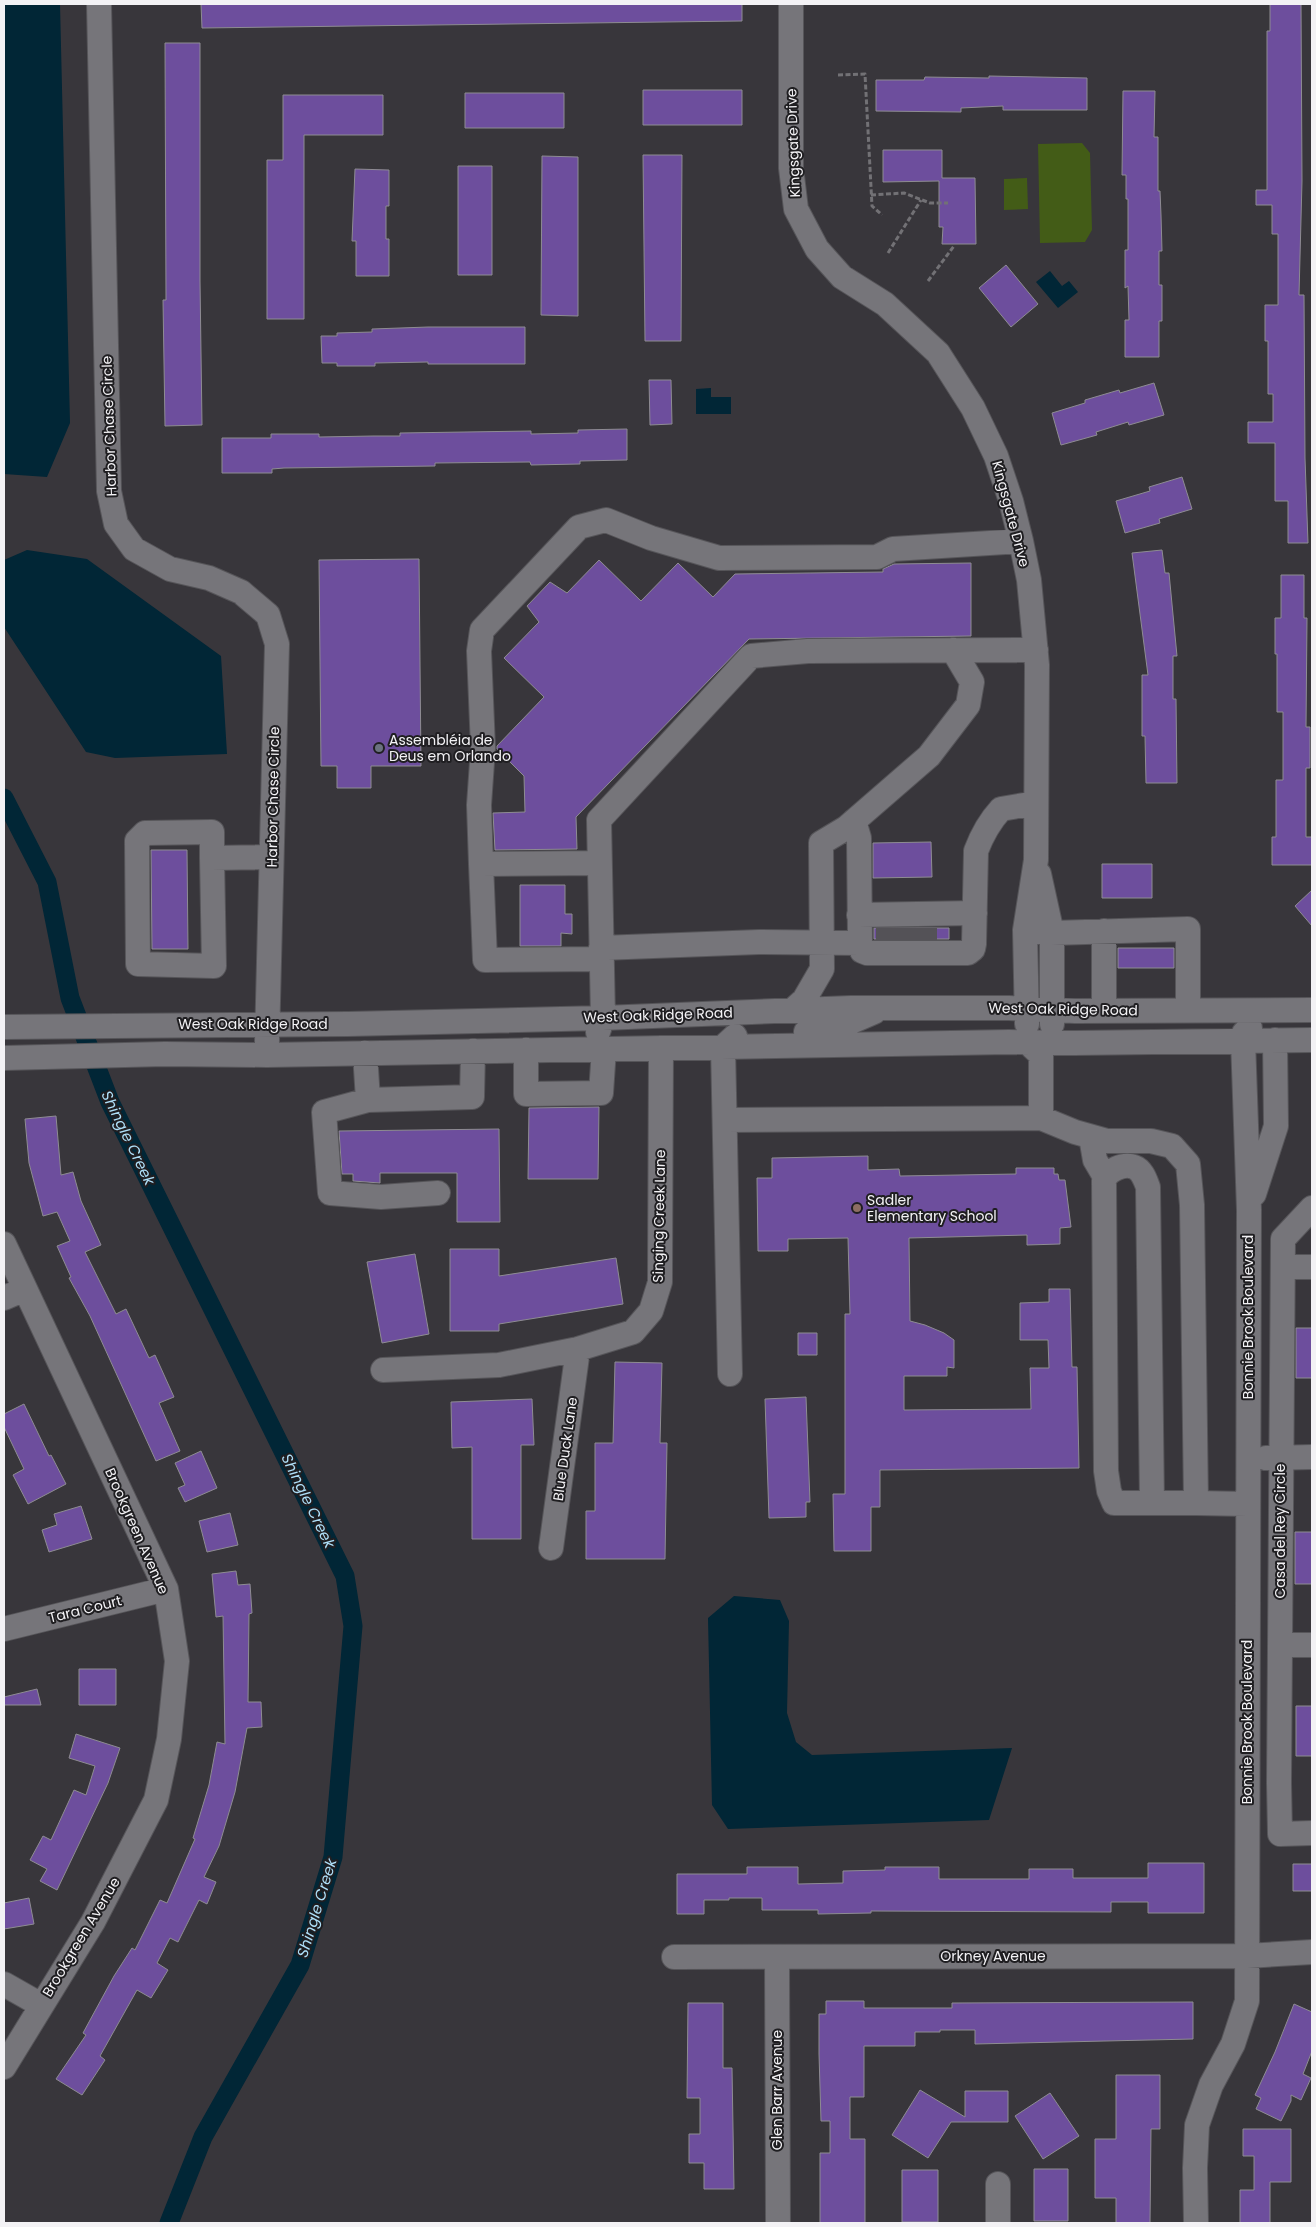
<svg xmlns="http://www.w3.org/2000/svg" width="1316" height="2227" viewBox="0 0 1316 2227" font-family="Poppins,sans-serif">
  <style>
    .green { fill: #435c17 }
    .water { fill: #012636 }
    .lines { fill: none; stroke-linecap: round; stroke-linejoin: round }
    .canal { stroke: #012636; stroke-width: 19 }
    .building { fill: #6d4e9d; stroke: #8e8c92 }
    .minor-tunnel { stroke: #545257; stroke-width: 24; stroke-dasharray: 24 12; stroke-linecap: butt }
    .minor-casing { stroke: #565559; stroke-width: 26 }
    .path { stroke: #727175; stroke-width: 3; stroke-dasharray: 5 2.5; stroke-linecap: butt }
    .minor { stroke: #76757a; stroke-width: 24 }
    .worship-dot { fill: #6b7280; stroke: #1f1e21; stroke-width: 2 }
    .education-dot { fill: #8d6e63; stroke: #1f1e21; stroke-width: 2 }
    .labels { text-anchor: middle; stroke-width: 4; stroke-linejoin: round; paint-order: stroke }
    .street-label { font-size: 14px; fill: #f3f2f5; stroke: #1f1e21 }
    .poi-label { font-size: 14px; fill: #f3f2f5; stroke: #1f1e21; text-anchor: start }
    .water-label { font-size: 15px; font-style: italic; fill: #aedff8; stroke: #1f1e21 }
  </style>
  <rect width="100%" height="100%" fill="#38363b"/>
  <path class="green" d="M1082,143l8,10 2,77 -7,12 -45,1 -2,-99z
    M1027,178l1,31 -24,1v-31z"/>
  <path class="water" d="M4,4h56l10,419 -23,54 -43,-3z
    M1050,271l12,15 7,-5 9,11 -20,16 -22,-26z
    M711,388v9h20v17h-35v-25z
    M27,550l60,9 134,97 6,98 -112,4 -29,-6 -82,-125v-67z
    M734,1596l46,4 9,21 -2,92 9,29 16,13 200,-7 -23,72 -261,9 -16,-24 -4,-187z"/>
  <g class="lines">
    <path class="canal" d="M4,798l43,84 23,116 40,104 235,474 8,50 -20,231 -33,108 -97,172 -34,86"/>
  </g>
  <path class="building" d="M201,4h541v17l-540,7z
    M1270,4h31l1,177 -3,114h5l1,163 3,85h-20v-42h-13v-58h-27v-21h25v-28h-5v-53h-3v-36h13v-71h-6v-29h-16v-15h11v-159h3z
    M165,43h35v238l2,144 -37,1 -2,-126h3z
    M989,76l98,2v32h-84v-4l-42,2v4l-85,-1v-31h48l1,-3 64,1z
    M643,90h99v35h-99z
    M1123,91h32l-1,46h4v54h2l1,24 1,36h-3v34h3v36h-3v36h-34v-37h4l-1,-34 -3,2v-38h3v-51h-2v-24h-4z
    M465,93h99v35h-99z
    M283,95h100v40h-79v184h-37v-159h16z
    M883,150h59v28h33l1,66h-34l1,-17h-4v-46l-56,1z
    M643,155h39l-1,186h-36z
    M542,156l36,1v159l-37,-1z
    M458,166h34v109h-34z
    M355,169l34,1v36h-3v33h3v37h-33v-35h-4z
    M1006,265l32,39 -27,23 -32,-39z
    M428,327h97v37h-97v-2l-53,1v3h-38v-3h-15l-1,-27h16v-3l35,-1v-3z
    M649,380h22l1,44 -22,1z
    M1154,383l10,32 -35,10 -1,-3 -32,10 1,3 -36,10 -9,-32 33,-10v-3l34,-10 1,3z
    M627,429v31l-47,1v3l-49,1 -1,-3 -95,1v3l-151,2 -12,1v4h-50v-35h49v-4h48v3l54,-1h27v-3l131,-2v3l47,-1v-3z
    M1182,477l10,32 -33,10 1,4 -35,10 -9,-32 34,-10 -1,-4z
    M1162,550l3,23h4l8,83h-4v43h3l1,84h-31l-1,-47h-3v-61h6l-16,-122z
    M419,559l2,207h-50v22h-34v-22h-16l-2,-206z
    M599,560l42,41 37,-38 35,34 22,-23 148,-2v-3l11,-5 77,-1v73l-222,3 -173,178 1,32 -82,1 -2,-37 32,-1 -1,-36 -27,-27v-3l47,-49 -40,-39 35,-36 -12,-16 23,-24 17,11z
    M1281,575h23v43h3l-1,109h4v41h-4v69h6v28h-40v-28h4v-57h7v-68h-6v-58h-2v-36h6z
    M931,842l1,35 -59,1v-35z
    M151,850h36l1,99h-36z
    M1102,864h50v34h-50z
    M520,885h45v29h7v20l-11,-1v13h-41z
    M1312,890v36l-17,-20z
    M874,928h75v11h-75z
    M1118,948h56v20h-56z
    M599,1107l-1,72h-70l1,-71z
    M56,1116l5,59 12,-3 8,29 20,44 -16,7 31,62 10,-5 23,49 6,-3 19,42 -15,6 21,48 -24,10 -66,-145 -21,-38 2,-1 -14,-31 13,-5 -13,-29 -14,4 -14,-53 -4,-44z
    M499,1129l1,93h-43v-49h-77v10l-27,-2v-7h-11l-3,-43z
    M868,1156v14l31,-1 1,7 116,-2v-6h38v6h4l1,6h6l6,47 -11,1v16l-33,1v-10l-118,3 1,83 15,4 19,8 10,7v28l-7,-1v9h-43v34l127,-1 -1,-41h19l-1,-28h-28v-37l29,-1v-13h21l2,78h5l2,101 -199,2v37h-9v44h-37l-1,-57h12v-180h5l-2,-76 -60,1v12h-30l-1,-73h15v-20z
    M450,1249h49v27l117,-18 7,46 -124,20v7h-49z
    M415,1254l14,80 -47,9 -15,-81z
    M1296,1328h16v50h-16z
    M798,1333h19v22h-19z
    M615,1362l47,1 -2,80h7l-2,116h-79v-48h9v-68h18z
    M806,1397l4,105h-4v15l-37,1 -4,-119z
    M532,1399l2,46h-13v94h-49v-92l-20,1 -1,-46z
    M24,1404l25,52 2,-1 15,29 -38,20 -15,-29 11,-6 -20,-42v-13z
    M201,1451l16,37 -32,14 -7,-14 7,-3 -10,-22z
    M81,1506l11,33 -43,13 -7,-22 15,-5 -3,-11z
    M230,1513l8,32 -31,7 -8,-31z
    M1295,1532h17v52h-17z
    M236,1571l2,14 12,-1 2,29 -3,1 -1,88h13l1,25 -15,1 -12,64 -16,54 -15,31 12,5 -9,22 -8,-4 -21,42 -8,-4 -13,25 11,7 -17,28 -14,-8 -37,66 5,4 -23,35 -26,-16 30,-44 -3,-2 31,-57 18,-28 3,2 25,-50 7,3 28,-64 -2,-1 16,-53 8,-43 8,2 -2,-128 -7,1 -4,-43z
    M79,1669h37v36h-37z
    M37,1689l4,16h-37v-8z
    M1296,1706h16v50h-16z
    M76,1734l44,14 -12,35 -51,107 -17,-9 7,-12 -17,-9 13,-24 8,4 23,-50 12,5 9,-29 -26,-8z
    M1148,1863h56v50h-56v-11h-37v10l-240,-1v2l-53,1v-4h-56v-12h-33v2h-25v14h-27v-40h70v-7h51v17l45,-1v-12l42,-1v-3h54v12h90v-10h44v9h75z
    M1293,1864h19v27h-19z
    M29,1898l5,26 -30,5v-26z
    M826,2001h38v7h88v-5l241,-1v37l-218,5v-14h-35v2h-25v14h-51v51h-14v42h15v84h-45v-70h10v-32h-9l-2,-67v-40h7z
    M688,2003h35v65h9l2,121h-30v-26h-15v-29h11v-36h-13z
    M1294,2004l18,8v39l-9,23 8,4 -10,22 -10,-5v6l-10,20 -25,-12 5,-11 -6,-3 20,-43z
    M1116,2075h44v54h-9l-1,94h-34v-25h-21v-59h21z
    M920,2090l45,27v-26h43v31h-57l-23,36 -36,-23z
    M1050,2093l29,43 -36,23 -28,-43z
    M1243,2129h48v53h-21v41h-30v-33h14v-34h-11z
    M1034,2169h34v52h-34z
    M902,2170h36v52h-36z"/>
  <g class="lines">
    <path class="minor-tunnel" d="M888,928v18
      M906,928v18
      M925,928v18"/>
    <g class="minor-casing">
      <path id="minor" d="M99,4l10,487 7,33 18,25 36,20 39,9 32,14 27,23 9,29 -10,397
        M791,4v164l5,41 21,40 25,28 43,27 53,49 35,55 23,48 15,45 10,40 8,39 8,85 -1,195 -11,70 2,94
        M854,821l5,17 1,105
        M212,858v-26l-67,1 -8,8 1,123 76,2 -2,-108 59,-1
        M599,863l-118,1 -2,-59 4,-57 -4,-97 3,-21 97,-103 27,-7 45,18 68,20 158,-1 16,-8 128,-8
        M481,864l4,96 117,-1
        M1039,874l13,59v91
        M859,915l116,-2
        M1025,930l27,3 136,-4v81
        M601,948l158,-6 101,1 2,8 5,2h101l5,-4 1,-5 2,-93c6,-16 13,-29 25,-42l35,-6
        M794,1009l10,-9 18,-31 -1,-126 25,-15 83,-72 39,-51 4,-23 -19,-32
        M1104,1011v-80
        M4,1027l344,-3 255,-6 248,-10h158l66,3 237,-1
        M598,1032l5,-14 -4,-198 152,-164 57,-5 228,-1
        M806,1032h22l46,-20
        M1027,1042l14,13v63
        M526,1050v44l75,-1 3,-44
        M365,1053l3,47 104,-3 1,-46
        M4,1058l161,-4 102,1 742,-13 65,1 238,-3
        M368,1100l-44,12 6,81 51,4 57,-4
        M725,1120l316,-2 34,14 32,9h44l21,5 16,18 4,41 4,298 51,1
        M1091,1137l4,23 10,17
        M1254,1194l22,-68 -1,-86
        M1312,1208l-29,31 -4,544 1,51 32,-1
        M4,1244l162,345 11,72 -8,78 -13,61 -63,122 -89,145
        M1283,1267h29
        M4,1298l21,-9
        M383,1370l116,-5 79,-16 55,-17 18,-21 9,-29 1,-234
        M730,1374l-7,-327 12,-11
        M1266,1458l46,-1
        M1152,1503l-4,-316c-3,-8 -6,-17 -14,-20 -10,-4 -27,3 -30,14l2,290 3,20 5,12h82
        M551,1548l27,-199
        M4,1629l162,-40
        M1280,1645h32
        M674,1957l573,-1 65,-4
        M777,1957l1,266
        M4,1984l37,21
        M998,2184v39
        M1196,2223l-1,-55 2,-43 14,-40 22,-41 14,-43 2,-791 -6,-170 1,-7 6,-5"/>
    </g>
    <path class="path" d="M838,75l27,-1 7,132 10,9
      M871,195l33,-2 26,10h18
      M888,253l33,-53
      M928,281l26,-35"/>
    <use href="#minor" class="minor"/>
  </g>
  <circle class="worship-dot" cx="379" cy="748" r="5"/>
  <circle class="education-dot" cx="857" cy="1208" r="5"/>
  <g class="labels">
    <g class="street-label">
      <text transform="translate(793 143) rotate(-92)" y="5">Kingsgate Drive</text>
      <text transform="translate(109 426) rotate(-92)" y="5">Harbor Chase Circle</text>
      <text transform="translate(1011 514) rotate(75)" y="5">Kingsgate Drive</text>
      <text transform="translate(273 797) rotate(-89)" y="5">Harbor Chase Circle</text>
      <text transform="translate(1063 1009) rotate(1)" y="5">West Oak Ridge Road</text>
      <text transform="translate(658 1015) rotate(-2)" y="5">West Oak Ridge Road</text>
      <text x="253" y="1029">West Oak Ridge Road</text>
      <text transform="translate(659 1216) rotate(-89)" y="5">Singing Creek Lane</text>
      <text transform="translate(1248 1317) rotate(-90)" y="5">Bonnie Brook Boulevard</text>
      <text transform="translate(565 1449) rotate(-82)" y="5">Blue Duck Lane</text>
      <text transform="translate(137 1531) rotate(66)" y="5">Brookgreen Avenue</text>
      <text transform="translate(1280 1531) rotate(-90)" y="5">Casa del Rey Circle</text>
      <text transform="translate(85 1609) rotate(-14)" y="5">Tara Court</text>
      <text transform="translate(1247 1722) rotate(-90)" y="5">Bonnie Brook Boulevard</text>
      <text transform="translate(81 1937) rotate(-59)" y="5">Brookgreen Avenue</text>
      <text x="993" y="1961">Orkney Avenue</text>
      <text transform="translate(777 2090) rotate(-90)" y="5">Glen Barr Avenue</text>
    </g>
    <g class="poi-label">
      <text x="389" y="745">Assembléia de<tspan x="389" dy="16">Deus em Orlando</tspan></text>
      <text x="867" y="1205">Sadler<tspan x="867" dy="16">Elementary School</tspan></text>
    </g>
    <g class="water-label">
      <text transform="translate(128 1138) rotate(64)" y="5">Shingle Creek</text>
      <text transform="translate(308 1501) rotate(64)" y="5">Shingle Creek</text>
      <text transform="translate(317 1908) rotate(-73)" y="5">Shingle Creek</text>
    </g>
  </g>
  <rect width="1316" height="2227" fill="none" stroke="#f3f2f5" stroke-width="10"/>
</svg>
